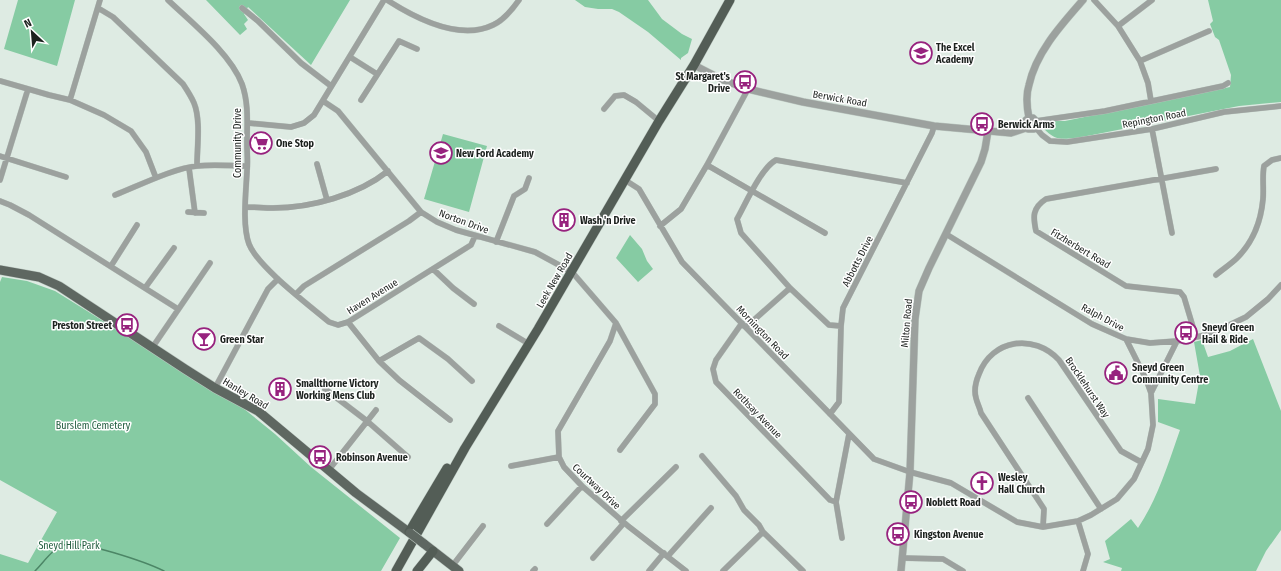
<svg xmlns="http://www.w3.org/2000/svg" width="1281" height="571" viewBox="0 0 1281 571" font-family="'Fira Sans Condensed',sans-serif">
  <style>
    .green { fill: #86cba3 }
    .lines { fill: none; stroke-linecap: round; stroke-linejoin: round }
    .stream { stroke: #4c8666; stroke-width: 1.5 }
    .minor-casing { stroke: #bbc7c0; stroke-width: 6 }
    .tertiary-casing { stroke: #bbc7c0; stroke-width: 8 }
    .primary-casing { stroke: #bbc7c0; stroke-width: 10 }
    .trunk-casing { stroke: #bbc7c0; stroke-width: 10 }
    .minor { stroke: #9ca19e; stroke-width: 5.5 }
    .tertiary { stroke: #9ca19e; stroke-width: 7 }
    .primary { stroke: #5e6761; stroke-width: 9 }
    .trunk { stroke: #535d56; stroke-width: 9 }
    .primary-bridge-casing { stroke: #bbc7c0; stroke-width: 10; stroke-linecap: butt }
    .primary-bridge { stroke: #5e6761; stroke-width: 9 }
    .labels { text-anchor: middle; stroke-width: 3; stroke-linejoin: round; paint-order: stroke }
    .poi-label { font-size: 10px; font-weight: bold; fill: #1c211e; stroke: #fff; text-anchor: start }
    .street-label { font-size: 10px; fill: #1c211e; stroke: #fff }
    .park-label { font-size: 10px; fill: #205c3e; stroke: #fff }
  </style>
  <rect width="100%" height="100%" fill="#deebe3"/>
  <path class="green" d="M18,0h57l-18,66 -53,-17z
    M206,0h144l-39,65 -63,-58 -4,7 4,6 -4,4 3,5 -7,6z
    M575,0h73l14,19 20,15 10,5 -4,14 -7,5v2l-33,-28 -29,-20 -7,-3h-14l-13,-2z
    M1208,0h73v102l-42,4 -162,32c-17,1 -21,3 -34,-10l1,-3 8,-4h13l165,-34 1,-12 -12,-35 -4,-3 -5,-13 3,-3z
    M443,134l44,12 -18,66 -45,-13z
    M630,235l12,14 5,12 6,8 -15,13 -22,-24z
    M2,277l25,4 28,10 188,117 32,26 36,33 89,71 -19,33h-381v-17l28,9 29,-51 -57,-32v-198z
    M1253,339l28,72v119l-15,21 -10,20h-135l1,-3 -19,-6 7,-3 -5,-18 26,-22 7,9c20,-30 30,-64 42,-98l-22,-8v-23l37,5 5,-28 -6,-34 8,-2 6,17 22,-6z"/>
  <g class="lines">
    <path class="stream" d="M35,571c9,-9 17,-22 29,-26 16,-6 84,18 100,26"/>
    <g class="minor-casing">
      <path id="minor" d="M168,0c24,23 62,53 74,84 7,20 5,39 5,60 0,9 1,18 0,27 -1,21 -5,54 2,73 9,23 60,61 80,78l9,3 10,-3 123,-77 4,-9
        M387,0c28,18 73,41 106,25 11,-5 19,-15 26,-25
        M1094,0l24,26 22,35 8,22 3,18
        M98,8l15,9 70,67c4,6 8,12 11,19 7,17 3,44 3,63
        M242,8l16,13 43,42 30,23
        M1118,26l34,-26
        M350,57l27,17
        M1140,61l69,-30
        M0,81l49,14 21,5 34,15 27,16 15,21 10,26
        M70,100l30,-100
        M361,100l38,-59 18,8
        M323,101l15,10 83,101 16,10 19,8 79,22 37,20 44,51 39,71v10l-35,46
        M604,109l11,-13 9,-1 12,7 23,19
        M1036,121l69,-10 118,-25 5,-3
        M248,123l43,4 13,-4 10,-8 70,-115
        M1036,128l6,7 8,6 17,1 85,-13 72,-17 57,-6
        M1152,129l20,104
        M0,156l66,21
        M317,164l10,36
        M707,165l118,68
        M189,168l6,45
        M0,180l28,-91
        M625,180l14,9 43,73 192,197 36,13 41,11 66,39 26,5 35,-6 13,-6 26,-16 17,-20 14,-30 5,-24 -2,-32 -5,-14 -20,-40
        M115,195c23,-9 59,-27 82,-29 17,-2 34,0 50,0
        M0,201l10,4 19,10 149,94
        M245,207c9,0 19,1 28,1 38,0 85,-13 115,-37
        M188,212l16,1
        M660,226l21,-17 26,-44 41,-76
        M946,234l146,90 34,15 24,4 27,-2 24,-5 22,-8 23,-11 22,-18 13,-14
        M496,242l18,-46 11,-7 4,-11
        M111,266l26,-41
        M433,269l20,19 21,16
        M1216,275c7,-6 15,-11 21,-17 16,-16 24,-37 26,-59 1,-11 -1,-22 1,-33l8,-6 9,-2
        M145,288l29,-40
        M296,294l8,-8 105,-65 12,-9
        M348,322l31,39 20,19 51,40
        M616,323l-6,18 -52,90 1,26 5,10 18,19 46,40 58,45
        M742,323l-26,37 -3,9 3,13 114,118 6,2
        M499,326l30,18
        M841,326l-12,-1 -39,-37 -49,-55 -4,-14c9,-16 24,-51 39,-59l131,23
        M746,327l44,-39
        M1196,337l-12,-40 -4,-5 -54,-6 -90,-55c-3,-14 -4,-23 10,-32l170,-30
        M152,348l58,-85
        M379,361l40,-23 29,21 24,22
        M215,388l53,-99 10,-10
        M325,389l42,32 41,36
        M1151,393l26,-52
        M1028,398l73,111
        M830,414l9,-12 2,-76 2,-18 89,-175 2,-7
        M702,456l34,40 8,14 15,15 4,7 40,39
        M511,466l48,-9
        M328,471l48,-61
        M621,521l55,-54
        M1078,521l10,33 -5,17
        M547,524l35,-38
        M1043,527l1,-18 -63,-96c-1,-5 -4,-10 -5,-15 -2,-7 0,-17 3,-24 13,-35 55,-41 80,-14l62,91 20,11
        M842,538l-6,-36 13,-68
        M668,556l43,-48
        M593,558l31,-35
        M902,558l41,1 20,12
        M453,565l30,-39
        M533,571l2,-2
        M649,571l15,-18
        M723,571l40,-39"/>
    </g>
    <g class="tertiary-casing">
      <path id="tertiary" d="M694,65l29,15 25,9 55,13 131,24 77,7 15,-5
        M1029,118h4l3,3 1,5 -3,3h-6l-3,-4 1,-5 3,-2c-2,-10 -3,-24 0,-33 7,-33 33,-61 54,-85
        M901,571l9,-99 5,-153 4,-28 10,-23 52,-106 4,-13 3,-18"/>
    </g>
    <g class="primary-casing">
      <path id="primary" d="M0,270l39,7 20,9 126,83 30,19 43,23 98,82 54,40
        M423,543l36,28"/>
    </g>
    <g class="trunk-casing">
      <path id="trunk" d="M409,532l38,-64
        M396,571l69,-123 73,-119 121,-208 35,-56 36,-65
        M417,571l16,-20"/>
    </g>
    <use href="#minor" class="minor"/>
    <use href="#tertiary" class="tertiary"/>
    <use href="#primary" class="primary"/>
    <use href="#trunk" class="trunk"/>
    <g class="primary-bridge-casing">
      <path id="primary-bridge" d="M410,533l13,10"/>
    </g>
    <use href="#primary-bridge" class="primary-bridge"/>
  </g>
  <defs>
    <g id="school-ring" transform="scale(1.15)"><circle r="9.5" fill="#fff" stroke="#97227e" stroke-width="1.5"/><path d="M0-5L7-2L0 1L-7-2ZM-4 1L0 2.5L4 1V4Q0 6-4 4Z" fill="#97227e"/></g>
    <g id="bus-ring" transform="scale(1.15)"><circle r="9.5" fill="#fff" stroke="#97227e" stroke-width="1.5"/><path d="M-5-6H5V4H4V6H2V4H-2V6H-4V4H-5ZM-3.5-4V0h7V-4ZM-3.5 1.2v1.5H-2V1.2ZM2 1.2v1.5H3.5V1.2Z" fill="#97227e"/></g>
    <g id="supermarket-ring" transform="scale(1.15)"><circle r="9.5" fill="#fff" stroke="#97227e" stroke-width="1.5"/><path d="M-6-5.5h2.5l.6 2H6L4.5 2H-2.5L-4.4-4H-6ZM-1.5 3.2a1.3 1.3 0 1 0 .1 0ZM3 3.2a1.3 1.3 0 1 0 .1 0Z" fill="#97227e"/></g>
    <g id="building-ring" transform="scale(1.15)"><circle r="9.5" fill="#fff" stroke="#97227e" stroke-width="1.5"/><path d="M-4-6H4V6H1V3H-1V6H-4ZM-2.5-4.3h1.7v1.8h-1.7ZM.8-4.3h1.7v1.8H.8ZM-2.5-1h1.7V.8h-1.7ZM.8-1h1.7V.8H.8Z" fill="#97227e"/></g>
    <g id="bar-ring" transform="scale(1.15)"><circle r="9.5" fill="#fff" stroke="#97227e" stroke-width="1.5"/><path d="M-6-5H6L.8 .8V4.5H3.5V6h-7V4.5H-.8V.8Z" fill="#97227e"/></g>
    <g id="civic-ring" transform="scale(1.15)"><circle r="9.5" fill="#fff" stroke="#97227e" stroke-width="1.5"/><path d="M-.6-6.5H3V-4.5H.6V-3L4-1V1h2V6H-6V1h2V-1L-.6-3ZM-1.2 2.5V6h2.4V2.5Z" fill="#97227e"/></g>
    <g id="church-ring" transform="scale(1.15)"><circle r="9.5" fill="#fff" stroke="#97227e" stroke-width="1.5"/><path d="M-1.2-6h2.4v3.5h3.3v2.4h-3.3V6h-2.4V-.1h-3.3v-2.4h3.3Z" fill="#97227e"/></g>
  </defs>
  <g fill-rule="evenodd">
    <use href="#school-ring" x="921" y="53"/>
    <use href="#bus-ring" x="745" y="82"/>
    <use href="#bus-ring" x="982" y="124"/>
    <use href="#supermarket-ring" x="261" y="143"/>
    <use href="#school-ring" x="441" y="153"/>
    <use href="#building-ring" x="564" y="220"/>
    <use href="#bus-ring" x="127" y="325"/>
    <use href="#bus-ring" x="1186" y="333"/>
    <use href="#bar-ring" x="204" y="339"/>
    <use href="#civic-ring" x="1116" y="373"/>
    <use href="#building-ring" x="280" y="389"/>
    <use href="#bus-ring" x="320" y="457"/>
    <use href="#church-ring" x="982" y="483"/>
    <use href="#bus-ring" x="911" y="502"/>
    <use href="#bus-ring" x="898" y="534"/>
  </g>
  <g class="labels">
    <g class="poi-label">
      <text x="936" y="51">The Excel<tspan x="936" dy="12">Academy</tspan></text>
      <text x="730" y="80" text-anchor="end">St Margaret's<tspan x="730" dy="12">Drive</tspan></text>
      <text x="998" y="128">Berwick Arms</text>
      <text x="276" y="147">One Stop</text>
      <text x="456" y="157">New Ford Academy</text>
      <text x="580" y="224">Wash 'n Drive</text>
      <text x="112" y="329" text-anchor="end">Preston Street</text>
      <text x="1202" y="331">Sneyd Green<tspan x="1202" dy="12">Hail &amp; Ride</tspan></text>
      <text x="220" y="343">Green Star</text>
      <text x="1132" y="371">Sneyd Green<tspan x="1132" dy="12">Community Centre</tspan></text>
      <text x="296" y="387">Smallthorne Victory<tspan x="296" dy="12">Working Mens Club</tspan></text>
      <text x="336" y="461">Robinson Avenue</text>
      <text x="998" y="481">Wesley<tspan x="998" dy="12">Hall Church</tspan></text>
      <text x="926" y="506">Noblett Road</text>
      <text x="914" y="538">Kingston Avenue</text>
    </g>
    <g class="street-label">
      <text transform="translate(840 98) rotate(10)" y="4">Berwick Road</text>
      <text transform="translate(1154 118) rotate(-11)" y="4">Repington Road</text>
      <text transform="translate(237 143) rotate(-90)" y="4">Community Drive</text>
      <text transform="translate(464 221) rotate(20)" y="4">Norton Drive</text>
      <text transform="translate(1081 248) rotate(31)" y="4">Fitzherbert Road</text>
      <text transform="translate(857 261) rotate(-63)" y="4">Abbotts Drive</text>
      <text transform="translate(554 280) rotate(-60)" y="4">Leek New Road</text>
      <text transform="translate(372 296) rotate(-32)" y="4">Haven Avenue</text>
      <text transform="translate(1103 317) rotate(28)" y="4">Ralph Drive</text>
      <text transform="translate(906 323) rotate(-85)" y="4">Milton Road</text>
      <text transform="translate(763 332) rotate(46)" y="4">Mornington Road</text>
      <text transform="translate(1088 387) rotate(56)" y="4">Brocklehurst Way</text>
      <text transform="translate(246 393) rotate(31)" y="4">Hanley Road</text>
      <text transform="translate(758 413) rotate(46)" y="4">Rothsay Avenue</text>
      <text transform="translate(597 486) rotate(43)" y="4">Courtway Drive</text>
    </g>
    <g class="park-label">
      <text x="93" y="429">Burslem Cemetery</text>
      <text x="69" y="549">Sneyd Hill Park</text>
    </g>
  </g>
  <g transform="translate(32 32) rotate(334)" stroke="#ffffff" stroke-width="3" paint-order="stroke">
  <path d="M0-3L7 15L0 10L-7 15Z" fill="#1c211e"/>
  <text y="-6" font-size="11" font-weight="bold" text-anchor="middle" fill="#1c211e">N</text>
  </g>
</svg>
